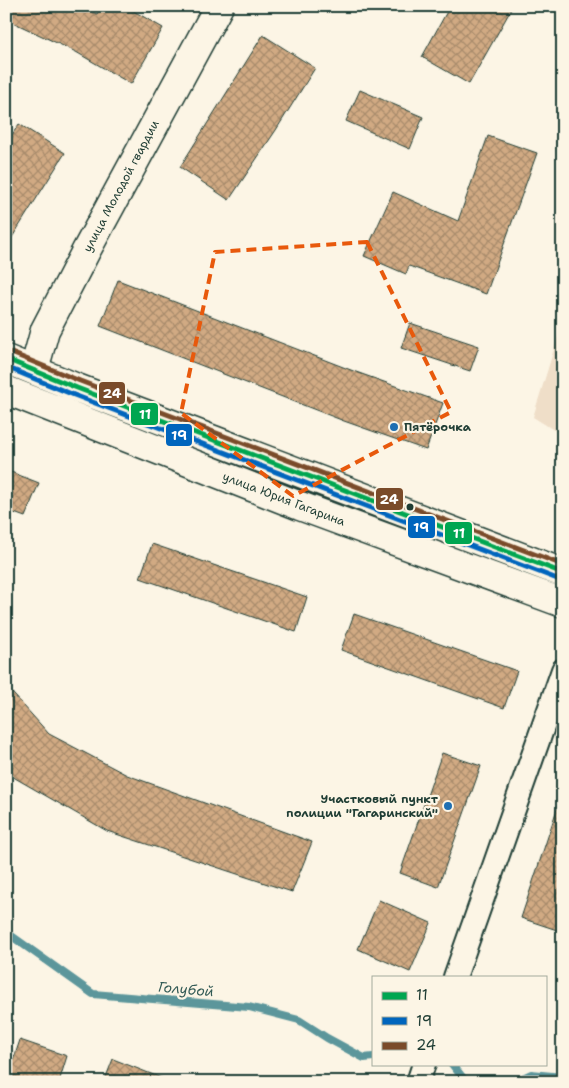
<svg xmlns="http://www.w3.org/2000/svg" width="569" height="1088" viewBox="0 0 569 1088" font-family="'Shantell Sans',sans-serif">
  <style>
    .built { fill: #efdec8 }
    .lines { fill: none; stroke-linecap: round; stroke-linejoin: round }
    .stream { stroke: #5b969b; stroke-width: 8 }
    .building { fill: url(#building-cross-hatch); stroke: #1f3d34 }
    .minor-casing { stroke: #1f3d34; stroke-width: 26 }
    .tertiary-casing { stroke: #1f3d34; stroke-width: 31 }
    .primary-casing { stroke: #1f3d34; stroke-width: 31 }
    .minor { stroke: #fcf5e5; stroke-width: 22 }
    .tertiary { stroke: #fcf5e5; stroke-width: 28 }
    .primary { stroke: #fcf5e5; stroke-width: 28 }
    .bus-1-casing { stroke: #fcf5e5; stroke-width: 9 }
    .bus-2-casing { stroke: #fcf5e5; stroke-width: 9 }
    .bus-3-casing { stroke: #fcf5e5; stroke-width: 9 }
    .bus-1 { stroke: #00a651; stroke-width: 5 }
    .bus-2 { stroke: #0065bd; stroke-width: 5 }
    .bus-3 { stroke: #7a4b2a; stroke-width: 5 }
    .marked { fill: none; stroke: #e8590c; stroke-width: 4; stroke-dasharray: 10 6; stroke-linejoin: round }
    .poi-dot { fill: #1f6fb2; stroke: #fcf5e5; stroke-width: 2 }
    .bus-dot { fill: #1f3d34; stroke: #fcf5e5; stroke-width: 2 }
    .labels { text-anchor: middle; stroke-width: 4.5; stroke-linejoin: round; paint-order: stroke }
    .street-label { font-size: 12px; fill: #1f3d34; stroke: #fcf5e5 }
    .poi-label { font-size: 12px; font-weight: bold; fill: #1f3d34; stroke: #fcf5e5; text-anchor: start }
    .water-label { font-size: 14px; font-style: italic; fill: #335b56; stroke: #fcf5e5 }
    .line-badge { stroke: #fcf5e5; stroke-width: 2 }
    .badge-label { font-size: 14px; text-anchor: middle; font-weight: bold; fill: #fff }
  </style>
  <defs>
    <pattern id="building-cross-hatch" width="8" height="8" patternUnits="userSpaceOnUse" patternTransform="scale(1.25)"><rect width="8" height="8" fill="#d1aa83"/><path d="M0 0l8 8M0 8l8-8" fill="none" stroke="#a98c6c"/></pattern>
  </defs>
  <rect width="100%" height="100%" fill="#fcf5e5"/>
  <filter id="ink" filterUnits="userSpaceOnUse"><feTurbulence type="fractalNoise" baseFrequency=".02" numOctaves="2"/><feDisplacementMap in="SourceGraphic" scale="10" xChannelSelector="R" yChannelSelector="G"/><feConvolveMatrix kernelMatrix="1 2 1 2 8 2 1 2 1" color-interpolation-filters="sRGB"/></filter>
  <g filter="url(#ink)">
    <path class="built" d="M563,320v113l-6,-1 -24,-15z"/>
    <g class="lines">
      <path class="stream" d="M6,932l87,62 156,13 50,13 28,18 37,20 9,-1
        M452,1064l14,18
        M514,1082l17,-8 32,3"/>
    </g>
    <path class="building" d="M6,6h74l17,8 5,-8h23l38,22 -32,56 -55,-32 -70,-33z
      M450,6h63l-44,78 -47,-27z
      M263,35l52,33 -39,62 -47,70 -49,-33z
      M360,90l63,27 -13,32 -64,-28z
      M19,124l46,29 -59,94v-103z
      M488,136l49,17 -51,141 -77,-28 -3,8 -42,-18 29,-64 65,29z
      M118,280l238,92 87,31 -17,47 -82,-29 -244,-95z
      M410,323l69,23 -9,25 -69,-23z
      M6,470l33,13 -14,34 -19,-7z
      M152,544l155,53 -11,35 -156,-54z
      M354,614l163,57 -13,37 -163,-58z
      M6,686l43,48 78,41 185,67 -20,50 -185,-61 -92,-53 -9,-9z
      M442,753l39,13 -43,121 -38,-14z
      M559,803h4v129l-42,-14z
      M379,900l52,23 -21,49 -52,-23z
      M20,1040l47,16 -8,26h-53z
      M113,1059l56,22 -1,1h-64z"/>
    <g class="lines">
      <g class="minor-casing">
        <path id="minor" d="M455,977l108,-307
          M418,1082l6,-18"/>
      </g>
      <g class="tertiary-casing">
        <path id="tertiary" d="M34,370l11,-40 41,-79 133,-245"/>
      </g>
      <g class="primary-casing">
        <path id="primary" d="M6,359l71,29 486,185
          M6,390l294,116 263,97"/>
      </g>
      <use href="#minor" class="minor"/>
      <use href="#tertiary" class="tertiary"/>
      <use href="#primary" class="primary"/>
      <g class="bus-1-casing">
        <path id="bus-1" d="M6,359l71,29 486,185"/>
      </g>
      <g class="bus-2-casing">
        <path id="bus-2" d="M6,367l68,28 486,185"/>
      </g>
      <g class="bus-3-casing">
        <path id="bus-3" d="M9,352l71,29 483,184"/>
      </g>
      <use href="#bus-1" class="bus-1"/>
      <use href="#bus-2" class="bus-2"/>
      <use href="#bus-3" class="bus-3"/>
    </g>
  </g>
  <path class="marked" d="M367,242l84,170 -158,84 -112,-83 34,-161z"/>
  <g class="poi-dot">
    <circle cx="394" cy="427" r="5"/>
    <circle cx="448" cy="806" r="5"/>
  </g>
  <circle class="bus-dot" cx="410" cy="507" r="4.5"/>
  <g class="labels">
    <g class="street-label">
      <text transform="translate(121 186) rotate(-62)" y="4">улица Молодой гвардии</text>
      <text transform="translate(284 499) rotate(21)" y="4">улица Юрия Гагарина</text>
    </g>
    <g class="poi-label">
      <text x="404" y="431">Пятёрочка</text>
      <text x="438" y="803" text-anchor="end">Участковый пункт<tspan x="438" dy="14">полиции "Гагаринский"</tspan></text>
    </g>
    <g class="water-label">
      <text transform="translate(186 989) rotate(5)" y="5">Голубой</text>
    </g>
  </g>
  <g class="line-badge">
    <rect x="98" y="381" width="28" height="24" rx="5" fill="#7a4b2a"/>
    <rect x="130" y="402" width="29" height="24" rx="5" fill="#00a651"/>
    <rect x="165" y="423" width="28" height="24" rx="5" fill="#0065bd"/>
    <rect x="375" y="487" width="29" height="24" rx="5" fill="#7a4b2a"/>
    <rect x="407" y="515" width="29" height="24" rx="5" fill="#0065bd"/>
    <rect x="444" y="521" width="29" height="24" rx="5" fill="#00a651"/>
  </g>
  <g class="badge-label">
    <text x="112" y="398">24</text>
    <text x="145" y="419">11</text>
    <text x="179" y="440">19</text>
    <text x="389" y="504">24</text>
    <text x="421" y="532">19</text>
    <text x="459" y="538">11</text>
  </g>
  <rect width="569" height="1088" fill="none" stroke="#fcf5e5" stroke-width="25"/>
  <rect x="12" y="12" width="544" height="1063" fill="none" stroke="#1f3d34" stroke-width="2" filter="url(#ink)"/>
  <rect x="372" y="976" width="175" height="90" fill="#fcf5e5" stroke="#a4ab9e"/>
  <rect x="382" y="992" width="25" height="8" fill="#00a651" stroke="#a4ab9e"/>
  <text x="416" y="1000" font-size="15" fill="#1f3d34">11</text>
  <rect x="382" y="1017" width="25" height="8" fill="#0065bd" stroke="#a4ab9e"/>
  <text x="416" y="1026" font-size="15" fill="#1f3d34">19</text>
  <rect x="382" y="1042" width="25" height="8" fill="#7a4b2a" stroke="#a4ab9e"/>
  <text x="416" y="1050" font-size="15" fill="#1f3d34">24</text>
</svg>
